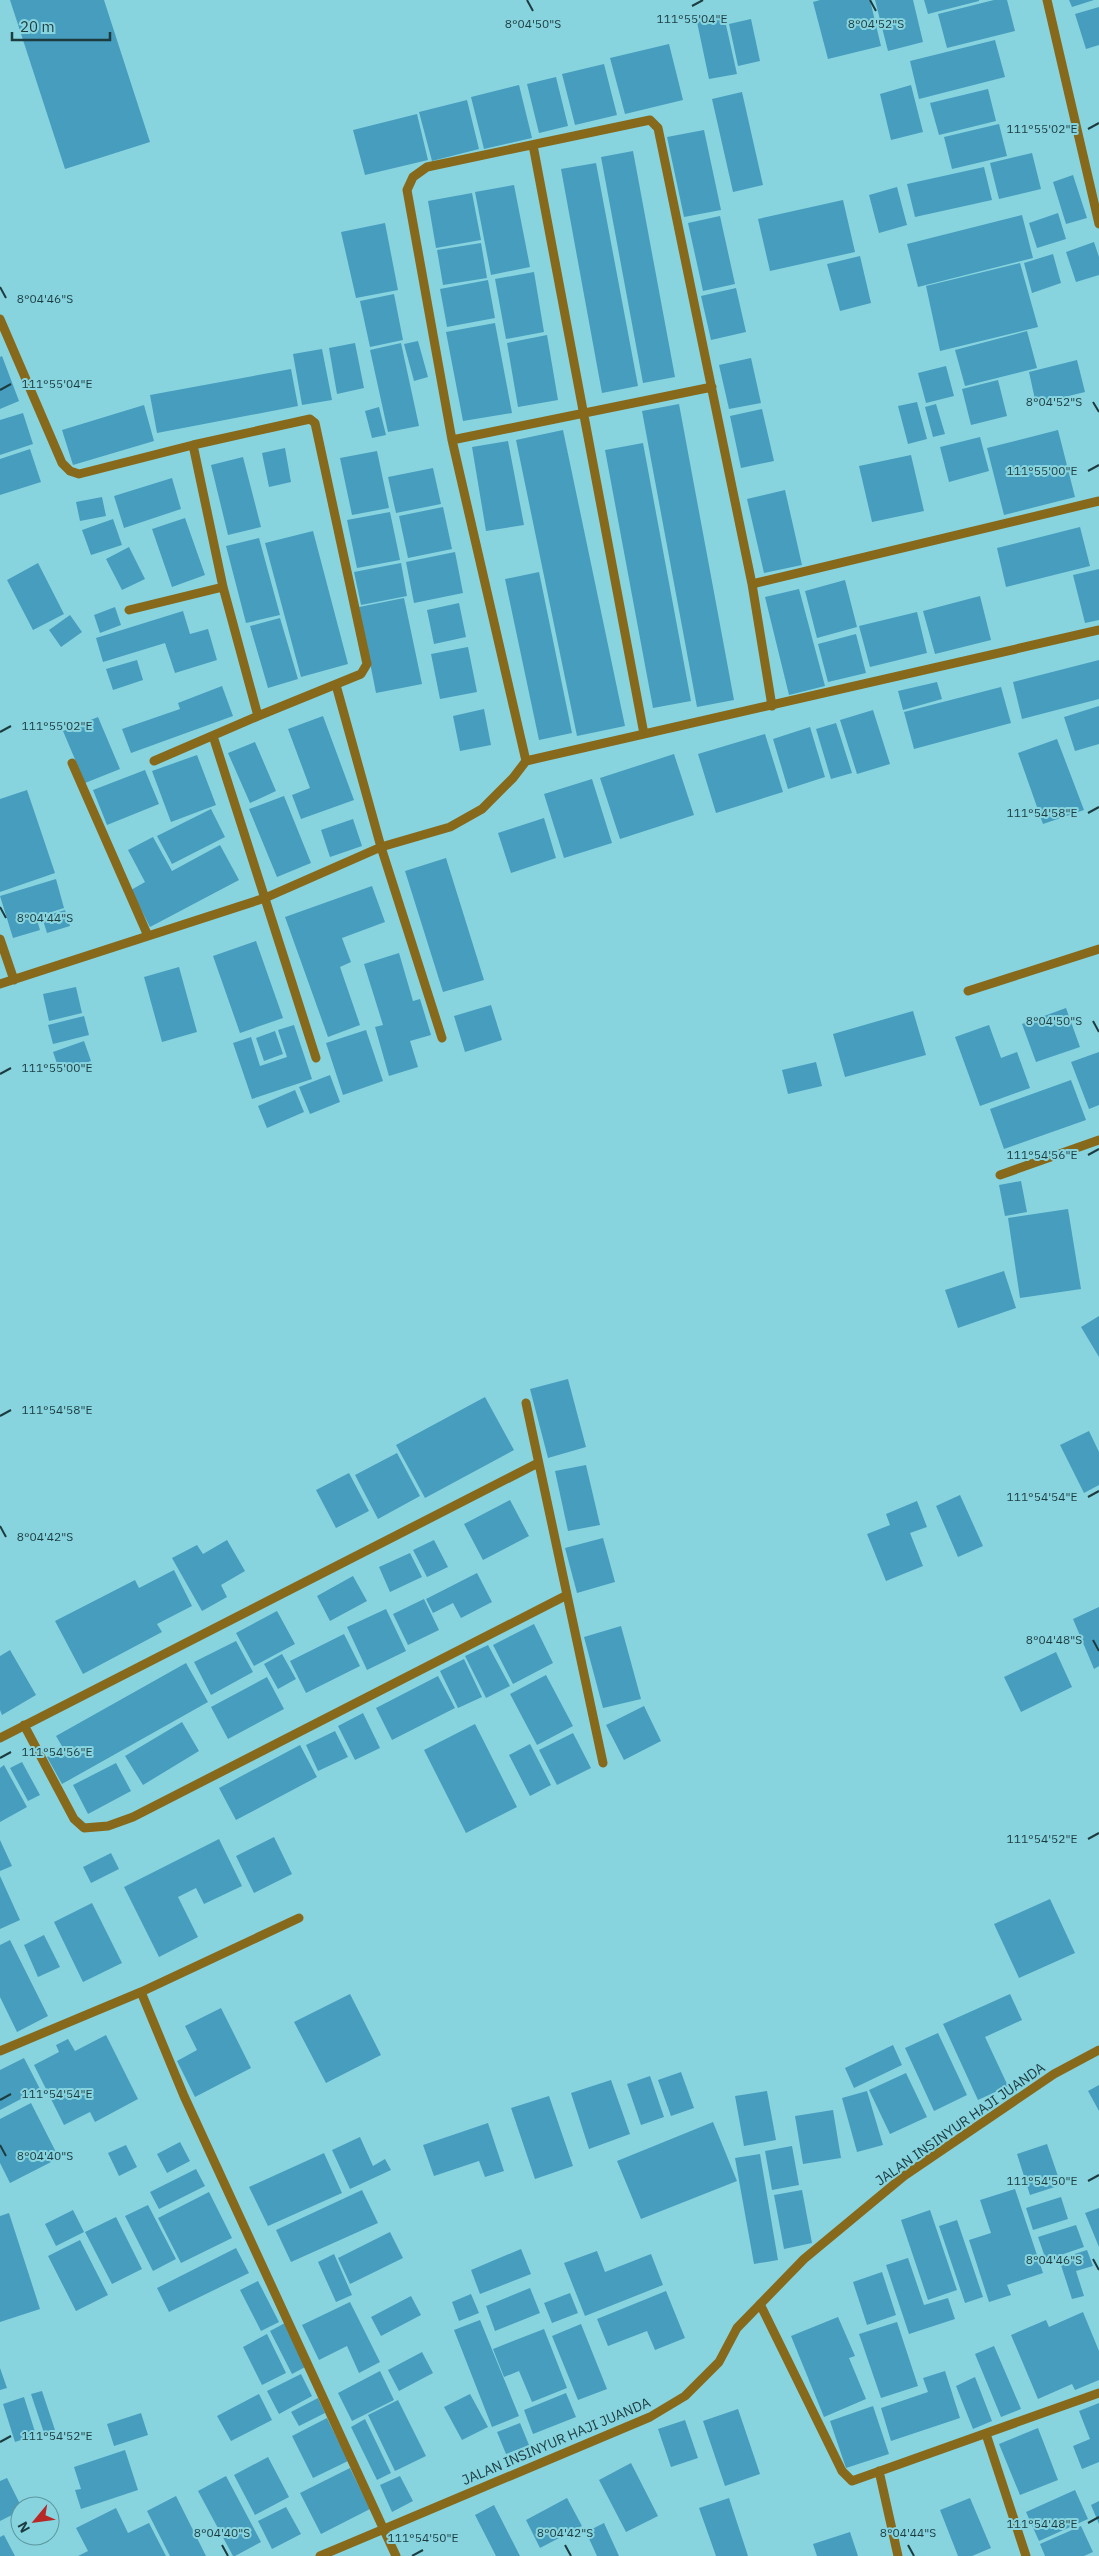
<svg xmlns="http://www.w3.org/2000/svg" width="1099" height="2556" viewBox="0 0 1099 2556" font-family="'IBM Plex Sans',sans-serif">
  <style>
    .building { fill: #479dbe }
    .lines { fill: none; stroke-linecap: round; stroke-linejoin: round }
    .minor { stroke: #87691c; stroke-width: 9 }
    .ticks { fill: none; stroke: #1c3c40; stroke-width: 2 }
    .labels { text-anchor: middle; stroke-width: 4; stroke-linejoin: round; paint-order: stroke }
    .street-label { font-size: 14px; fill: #1c3c40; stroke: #87d4df }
    .ticks-label { font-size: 12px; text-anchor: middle; fill: #1c3c40; stroke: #87d4df; stroke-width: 4; stroke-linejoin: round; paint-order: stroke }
  </style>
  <rect width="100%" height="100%" fill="#87d4df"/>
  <path class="building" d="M10,0h94l46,142 -85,27z
    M820,0h50l11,46 -53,13 -15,-57z
    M875,0h38l10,42 -35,9z
    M924,0h55v1l-51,13z
    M994,0h13l8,31 -68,17 -9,-34z
    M1069,0h25l-22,7z
    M1099,7v38l-13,4 -11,-35z
    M724,16l13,58 -28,5 -12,-57z
    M751,19l9,42 -22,5 -9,-42z
    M995,40l10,37 -86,22 -9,-38z
    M669,44l14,56 -58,14 -15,-56z
    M604,64l13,51 -42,10 -13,-51z
    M556,77l12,49 -29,7 -12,-49z
    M519,85l13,53 -48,11 -13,-52z
    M911,85l12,47 -32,8 -11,-46z
    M988,89l8,32 -57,14 -9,-32z
    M742,92l21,93 -30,7 -21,-93z
    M467,100l12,49 -47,12 -13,-49z
    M417,114l11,46 -63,15 -12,-45z
    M999,124l8,32 -55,13 -8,-32z
    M704,130l17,80 -37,7 -17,-80z
    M633,151l42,226 -32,6 -42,-226z
    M1032,153l9,36 -42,10 -9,-36z
    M596,163l42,223 -36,7 -41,-224z
    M984,167l8,33 -77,17 -8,-33z
    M1073,175l14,43 -21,6 -13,-42z
    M514,185l16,82 -39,8 -16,-83z
    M897,187l10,38 -28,8 -10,-38z
    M472,193l9,47 -45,8 -8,-47z
    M843,200l12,52 -85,19 -12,-52z
    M1058,213l8,26 -29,9 -8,-25z
    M1022,215l11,43 -115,29 -11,-43z
    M720,216l15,68 -32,7 -15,-68z
    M385,223l13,67 -42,8 -15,-66z
    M1094,242l5,15v18l-23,7 -10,-30z
    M481,243l6,35 -44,7 -6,-35z
    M1053,254l8,29 -29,10 -8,-30z
    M860,256l11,47 -31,8 -13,-47z
    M1020,263l18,64 -98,24 -14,-65z
    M534,272l10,60 -38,7 -11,-60z
    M488,280l7,38 -48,9 -7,-38z
    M736,288l10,44 -35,8 -10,-44z
    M394,294l9,46 -33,7 -10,-46z
    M495,323l17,90 -49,8 -17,-89z
    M1027,331l10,37 -72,18 -10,-36z
    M547,335l11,65 -40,7 -11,-64z
    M418,341l10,36 -14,4 -10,-37z
    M355,343l9,45 -27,6 -8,-46z
    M401,343l18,83 -31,6 -18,-82z
    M322,349l10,51 -30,5 -9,-51z
    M2,356l17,45 -19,8v-52z
    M751,358l10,45 -32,6 -10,-44z
    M1077,360l8,32 -49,12 -7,-32z
    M946,366l8,30 -28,7 -8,-30z
    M291,369l7,37 -141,27 -7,-38z
    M998,380l9,36 -36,9 -9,-36z
    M917,402l10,37 -19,5 -10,-38z
    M679,404l55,296 -37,7 -55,-296z
    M936,404l9,30 -12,3 -8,-30z
    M144,405l10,36 -81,24 -11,-35z
    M379,407l7,28 -14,3 -7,-27z
    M762,409l12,52 -33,7 -11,-52z
    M23,413l10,31 -33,11v-35z
    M563,430l62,296 -48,10 -61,-296z
    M1058,430l17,67 -71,18 -17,-67z
    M980,437l9,34 -40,11 -9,-35z
    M508,441l16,84 -38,6 -14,-84z
    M643,443l48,258 -38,7 -48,-258z
    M285,448l6,34 -22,5 -7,-34z
    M30,449l11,33 -41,13v-36z
    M377,451l12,57 -37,7 -12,-57z
    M911,455l13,56 -52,11 -13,-56z
    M243,457l18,70 -33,8 -17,-70z
    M433,468l8,36 -45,9 -8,-36z
    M172,478l9,31 -57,19 -10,-32z
    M785,490l17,75 -38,8 -17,-74z
    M102,497l4,19 -26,5 -4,-19z
    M443,507l9,42 -44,9 -9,-42z
    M390,512l10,48 -43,8 -10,-48z
    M185,518l20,57 -33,12 -20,-58z
    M113,519l9,26 -31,10 -9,-25z
    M1080,527l10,39 -84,21 -9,-39z
    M313,531l35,133 -47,13 -36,-134z
    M259,538l21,77 -34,8 -20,-77z
    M129,547l16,32 -23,11 -16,-31z
    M455,552l8,41 -49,10 -8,-41z
    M38,563l26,51 -31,16 -26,-50z
    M401,563l6,33 -46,9 -7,-33z
    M1099,569v51l-14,3 -12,-48z
    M539,572l33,161 -33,7 -34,-161z
    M845,580l12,47 -40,11 -12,-47z
    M799,589l26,97 -36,9 -24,-98z
    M980,596l11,44 -56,14 -12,-43z
    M404,598l18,86 -46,9 -17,-86z
    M459,603l7,34 -32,7 -7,-34z
    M115,607l6,18 -21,8 -6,-18z
    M183,611l7,23 18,-5 9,31 -42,13 -10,-30 -62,19 -7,-24z
    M917,612l10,41 -57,14 -11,-41z
    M70,615l12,17 -21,15 -12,-17z
    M280,618l18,61 -30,9 -18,-62z
    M856,634l10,39 -38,9 -10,-38z
    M468,647l9,45 -37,7 -9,-45z
    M137,660l6,20 -30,10 -7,-21z
    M1099,660v39l-77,20 -9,-37z
    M937,682l5,17 -39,11 -5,-19z
    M222,686l11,30 -102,37 -9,-24 58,-20 -2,-6z
    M1001,687l10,36 -97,26 -10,-37z
    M1099,706v38l-24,7 -11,-34z
    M484,709l7,36 -31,6 -7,-35z
    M873,710l17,54 -33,10 -17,-54z
    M323,716l31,84 -53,19 -9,-24 18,-7 -22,-59z
    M98,717l22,52 -35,14 -22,-52z
    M836,723l16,50 -21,6 -15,-50z
    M810,727l15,50 -37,12 -15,-50z
    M765,734l18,58 -67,21 -18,-59z
    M1057,739l27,71 -41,14 -25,-71z
    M255,742l21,49 -26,12 -22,-50z
    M674,754l20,61 -74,24 -20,-61z
    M197,755l19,50 -45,17 -19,-51z
    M145,770l14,34 -52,21 -14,-35z
    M592,779l20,64 -48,15 -20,-64z
    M27,790l28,83 -55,19v-93z
    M284,796l27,67 -34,14 -28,-68z
    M211,809l14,28 -53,27 -15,-28z
    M544,818l12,40 -45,15 -13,-40z
    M353,819l9,27 -32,11 -9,-27z
    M153,837l19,34 48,-26 19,35 -89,47 -19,-37 14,-8 -17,-32z
    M446,858l38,122 -41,12 -38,-121z
    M56,879l8,29 -28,9 4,13 -27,8 -13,-42z
    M372,886l13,36 -43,16 9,24 -11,5 20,58 -32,12 -43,-120z
    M65,910l5,16 -23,7 -5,-16z
    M256,941l27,77 -43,15 -27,-77z
    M399,953l14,48 7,-2 11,36 -21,6 8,26 -29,9 -14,-49 8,-2 -19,-61z
    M179,967l18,65 -35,10 -18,-65z
    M76,987l6,26 -33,8 -6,-27z
    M491,1005l11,35 -37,12 -11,-36z
    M1066,1008l14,39 -44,15 -14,-38z
    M913,1011l13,44 -81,22 -12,-43z
    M84,1016l5,19 -36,9 -5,-19z
    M294,1025l18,54 -60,20 -19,-56 18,-6 9,29 27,-9 -9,-27z
    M989,1025l12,33 16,-6 13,36 -50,18 -25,-69z
    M366,1030l17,51 -40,14 -17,-52z
    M275,1031l8,23 -19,7 -8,-23z
    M84,1041l7,20 -31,11 -7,-20z
    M1099,1052v53l-10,4 -18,-47z
    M816,1062l6,24 -34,8 -6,-24z
    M330,1075l10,27 -30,12 -11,-27z
    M1071,1080l15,40 -82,29 -14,-40z
    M295,1090l9,22 -37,16 -9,-22z
    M1021,1181l6,31 -22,4 -6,-31z
    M1068,1209l13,80 -61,9 -12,-80z
    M1004,1271l12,37 -58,20 -13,-38z
    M1099,1316v41l-18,-30z
    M568,1379l18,68 -38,11 -18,-69z
    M485,1397l29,53 -89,48 -29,-53z
    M1089,1431l10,21v33l-15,8 -24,-48z
    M397,1453l23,43 -42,23 -23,-44z
    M586,1465l14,60 -32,6 -13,-60z
    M349,1473l20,38 -33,17 -20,-38z
    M960,1495l23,51 -25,11 -22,-51z
    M510,1500l19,36 -46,24 -19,-36z
    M917,1501l10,26 -17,6 13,33 -37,15 -19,-47 23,-9 -4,-11z
    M603,1538l12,44 -38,11 -12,-45z
    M227,1540l18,31 -24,14 6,12 -25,14 -30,-53 25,-13 6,9z
    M434,1540l14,27 -21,10 -14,-27z
    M410,1553l12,24 -32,15 -11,-25z
    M174,1570l18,36 -35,18 5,8 -79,42 -28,-53 80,-41 4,8z
    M477,1573l15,29 -31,16 -8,-15 -20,10 -7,-14z
    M353,1576l14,25 -37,20 -13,-25z
    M424,1599l15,31 -31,15 -15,-31z
    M1099,1607v59l-5,3 -21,-50z
    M386,1609l20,42 -39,19 -20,-43z
    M277,1611l18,33 -41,22 -18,-33z
    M534,1624l19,39 -40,21 -20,-39z
    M621,1626l20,73 -38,9 -19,-71z
    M344,1634l16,32 -54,27 -16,-32z
    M236,1641l17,31 -42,23 -17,-33z
    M488,1645l22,41 -24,12 -21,-42z
    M10,1650l26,45 -34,20 -2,-5v-54z
    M1056,1652l16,35 -51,25 -17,-35z
    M282,1654l14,25 -18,10 -14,-25z
    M464,1659l18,38 -24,11 -18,-37z
    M186,1663l22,39 -146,82 -15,-27 16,-9 -7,-12z
    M546,1675l27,51 -36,19 -27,-51z
    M438,1676l17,32 -63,32 -16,-32z
    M267,1677l17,32 -56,30 -17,-32z
    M644,1706l17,35 -37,19 -18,-35z
    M363,1713l17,35 -25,12 -17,-34z
    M182,1722l17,29 -56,34 -18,-29z
    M475,1724l42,83 -51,26 -42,-83z
    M335,1731l13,26 -30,14 -12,-26z
    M573,1733l18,35 -34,17 -18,-35z
    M530,1744l21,41 -21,11 -21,-41z
    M300,1745l17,32 -81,43 -17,-32z
    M22,1762l18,33 -12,6 -18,-33z
    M116,1763l15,28 -43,23 -15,-29z
    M4,1765l23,42 -27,15v-54z
    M274,1837l18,37 -38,19 -18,-37z
    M219,1839l23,47 -38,18 -8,-16 -18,9 20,40 -39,20 -35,-70z
    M0,1840l12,26 -12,5z
    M111,1853l8,16 -28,14 -8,-16z
    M0,1876l20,44 -20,9z
    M1050,1899l25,54 -56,25 -25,-54z
    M92,1903l30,60 -39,19 -29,-60z
    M44,1935l16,32 -22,10 -14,-32z
    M10,1940l38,76 -31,16 -17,-35v-52z
    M350,1994l31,61 -55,28 -32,-61z
    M1010,1994l12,26 -37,17 23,49 -30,14 -35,-76z
    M221,2008l30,60 -56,29 -18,-36 20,-11 -12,-24z
    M938,2033l29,62 -33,16 -29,-63z
    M106,2035l32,64 -43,23 -5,-10 -26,13 -30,-60 25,-13 -3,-7 12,-6 7,12z
    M893,2045l9,20 -48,23 -9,-20z
    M24,2058l16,31 -40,21v-40z
    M681,2072l13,36 -23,8 -13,-36z
    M906,2073l21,44 -37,17 -21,-44z
    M650,2076l14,41 -23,8 -14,-41z
    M611,2080l19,54 -41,15 -18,-56z
    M1099,2085v26l-11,-20z
    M767,2091l9,49 -32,6 -9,-50z
    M867,2091l16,54 -26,7 -15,-54z
    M549,2096l24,70 -38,13 -24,-71z
    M31,2103l28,55 -49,25 -10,-20v-44z
    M833,2110l8,48 -38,6 -8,-48z
    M713,2122l24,59 -96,38 -24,-58z
    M488,2123l16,48 -19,6 -6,-16 -45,15 -11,-31z
    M360,2137l13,29 12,-7 6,11 -41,19 -18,-39z
    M180,2142l10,19 -23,12 -10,-19z
    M1047,2144l14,41 -31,10 -13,-41z
    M126,2145l11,22 -18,9 -11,-23z
    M792,2146l7,39 -27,5 -7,-39z
    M324,2153l18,40 -74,33 -19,-39z
    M760,2154l18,106 -24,4 -19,-106z
    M196,2169l9,17 -46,23 -9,-17z
    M1015,2189l28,84 -36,12 4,10 -22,7 -20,-62 22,-7 -11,-33z
    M362,2190l16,33 -87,39 -15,-32z
    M802,2190l10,53 -28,6 -10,-54z
    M209,2192l23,46 -51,25 -23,-45z
    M1061,2197l7,22 -35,11 -7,-22z
    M148,2205l28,54 -23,12 -28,-55z
    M1099,2208v39l-14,-34z
    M73,2210l11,22 -28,14 -11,-22z
    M930,2210l27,80 -29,10 -27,-80z
    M9,2213l31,96 -40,13v-106z
    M116,2217l26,52 -30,15 -27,-52z
    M957,2220l26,77 -18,6 -26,-77z
    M1076,2225l8,22 -38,13 -8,-23z
    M390,2232l13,26 -53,26 -12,-26z
    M80,2240l28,55 -32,16 -28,-55z
    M236,2248l13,25 -80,39 -12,-24z
    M521,2249l10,25 -51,20 -9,-24z
    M1087,2250l6,16 -17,5 8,25 -12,3 -13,-40z
    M597,2251l8,21 46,-18 12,31 -78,31 -21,-53z
    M334,2254l18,41 -16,7 -18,-40z
    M908,2258l16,47 24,-7 7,21 -46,15 -23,-69z
    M882,2272l14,43 -29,10 -14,-43z
    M258,2281l21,41 -18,9 -21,-41z
    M530,2288l10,25 -45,18 -9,-25z
    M666,2291l19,47 -30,12 -8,-19 -39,15 -11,-27z
    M570,2293l8,20 -26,10 -8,-20z
    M471,2294l8,19 -20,8 -7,-19z
    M411,2296l10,19 -40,21 -10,-19z
    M350,2302l30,60 -21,11 -12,-27 -28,14 -17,-35z
    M1083,2312l16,39v29l-24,10 -3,-6 -34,15 -27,-64 35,-15 3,7z
    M838,2317l17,39 -6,2 17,41 -42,18 -33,-81z
    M480,2320l39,96 -27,11 -38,-97z
    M897,2322l21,64 -37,12 -22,-64z
    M285,2323l22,43 -15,8 -22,-43z
    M581,2324l26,65 -29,11 -26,-64z
    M544,2329l23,59 -35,14 -13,-31 -15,6 -11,-28z
    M267,2334l19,39 -24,12 -19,-38z
    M994,2346l27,63 -20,8 -26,-63z
    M422,2352l11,21 -34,18 -11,-21z
    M0,2368l7,20 -7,2z
    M380,2371l14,29 -42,21 -14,-28z
    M945,2371l15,47 -69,23 -10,-33 47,-16 -5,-14z
    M301,2374l11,22 -33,18 -12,-23z
    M975,2377l17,44 -19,8 -17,-43z
    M42,2391l13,39 -11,3 -13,-39z
    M566,2393l10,24 -43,17 -9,-24z
    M259,2394l13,26 -41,21 -14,-25z
    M470,2394l18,33 -26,13 -18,-33z
    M24,2397l12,38 -21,7 -12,-38z
    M318,2398l7,15 -26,13 -8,-14z
    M398,2400l28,56 -31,15 -27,-56z
    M1099,2403v59l-17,7 -9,-23 17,-7 -11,-28z
    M873,2406l16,48 -43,14 -16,-47z
    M738,2409l22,65 -35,12 -22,-65z
    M141,2413l7,22 -34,11 -7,-22z
    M327,2418l21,43 -35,17 -21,-42z
    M365,2419l26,54 -14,7 -26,-53z
    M685,2420l13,38 -27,9 -13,-38z
    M520,2423l9,22 -23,9 -9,-22z
    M1038,2428l20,52 -38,15 -21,-51z
    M125,2450l13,40 -57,19 -6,-19 6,-1 -7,-22z
    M268,2457l21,40 -34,18 -21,-40z
    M631,2463l27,53 -32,16 -27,-52z
    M350,2468l20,41 -49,25 -21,-41z
    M226,2476l35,66 -26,14h-2l-35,-65z
    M400,2476l13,25 -21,11 -12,-27z
    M7,2478l14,28 -1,5 -20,10v-40z
    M1075,2490l13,29 -49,22 -13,-29z
    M176,2496l30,60h-36l-23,-45z
    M567,2498l15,28 -42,22 -14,-28z
    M729,2498l19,58h-32l-17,-48z
    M970,2498l21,50 -19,8h-14l-18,-46z
    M1099,2501v23l-8,-19z
    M494,2505l26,51h-24l-21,-41z
    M286,2507l15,27 -29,15 -14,-28z
    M116,2508l12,25 21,-10 17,33h-88l10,-5 -12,-23z
    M604,2523l15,33h-22l-11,-24z
    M1081,2526l12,26 -9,4h-39l-5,-12z
    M850,2532l8,24h-41l-4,-12z
    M4,2535l11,21h-15v-19z"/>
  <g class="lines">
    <path class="minor" d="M1047,0l52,224
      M533,145l111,589
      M0,319l62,144 8,8 9,3 114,-29 117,-26 5,4 52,241 -6,10 -103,42 -35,-129 -30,-142
      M452,440l260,-53
      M752,584l347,-83
      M129,610l94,-23
      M336,685l45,162 61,191
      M213,736l103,322
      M154,761l104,-45
      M526,761l-74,-321 -45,-250 6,-13 14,-10 223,-47 8,8 94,456 20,122
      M72,763l76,173
      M0,939l14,41
      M0,984l265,-86 116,-51 69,-20 32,-18 31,-31 13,-17 573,-131
      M968,991l131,-42
      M1000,1175l99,-35
      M526,1403l77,360
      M24,1725l50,94 10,9 24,-2 25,-9 434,-222
      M0,1738l538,-275
      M141,1992l43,104 212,460
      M0,2051l141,-59 158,-74
      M760,2304l82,167 10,10 247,-88
      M986,2434l40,122
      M879,2471l19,85
      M320,2556l330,-139 35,-21 34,-34 18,-34 67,-69 100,-83 150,-102 45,-24"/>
  </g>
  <path class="ticks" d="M527,0l6,11M870,0l6,11M692,6l11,-6M1088,129l11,-6M0,287l6,11M0,390l11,-6M1093,402l6,10M1088,471l11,-6M0,732l11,-6M1088,813l11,-6M0,907l6,11M1093,1021l6,11M0,1074l11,-6M1088,1155l11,-6M0,1416l11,-6M1088,1497l11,-6M0,1526l6,11M1093,1640l6,11M0,1758l11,-6M1088,1839l11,-6M0,2100l11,-6M0,2145l6,11M1088,2181l11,-6M1093,2259l6,11M0,2442l11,-6M1088,2523l11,-6M222,2545l6,11M565,2545l6,11M908,2545l6,11M412,2556l11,-6"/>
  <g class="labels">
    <g class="street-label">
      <text transform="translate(960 2124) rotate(-35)" y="5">JALAN INSINYUR HAJI JUANDA</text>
      <text transform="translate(556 2441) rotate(-23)" y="5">JALAN INSINYUR HAJI JUANDA</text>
    </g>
  </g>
  <g class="ticks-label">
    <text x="692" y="23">111°55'04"E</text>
    <text x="533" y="28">8°04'50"S</text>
    <text x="876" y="28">8°04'52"S</text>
    <text x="1042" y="133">111°55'02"E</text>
    <text x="45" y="303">8°04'46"S</text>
    <text x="57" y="388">111°55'04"E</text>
    <text x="1054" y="406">8°04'52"S</text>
    <text x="1042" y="475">111°55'00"E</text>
    <text x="57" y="730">111°55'02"E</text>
    <text x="1042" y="817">111°54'58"E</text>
    <text x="45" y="922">8°04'44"S</text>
    <text x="1054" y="1025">8°04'50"S</text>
    <text x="57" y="1072">111°55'00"E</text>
    <text x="1042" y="1159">111°54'56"E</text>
    <text x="57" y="1414">111°54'58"E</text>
    <text x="1042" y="1501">111°54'54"E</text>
    <text x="45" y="1541">8°04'42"S</text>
    <text x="1054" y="1644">8°04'48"S</text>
    <text x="57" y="1756">111°54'56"E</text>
    <text x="1042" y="1843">111°54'52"E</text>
    <text x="57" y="2098">111°54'54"E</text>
    <text x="45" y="2160">8°04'40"S</text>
    <text x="1042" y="2185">111°54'50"E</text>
    <text x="1054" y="2264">8°04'46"S</text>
    <text x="57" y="2440">111°54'52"E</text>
    <text x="1042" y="2528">111°54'48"E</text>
    <text x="222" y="2537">8°04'40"S</text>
    <text x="565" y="2537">8°04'42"S</text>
    <text x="908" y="2537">8°04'44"S</text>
    <text x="423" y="2542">111°54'50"E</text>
  </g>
  <g transform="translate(35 2521) rotate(241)"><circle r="24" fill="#87d4df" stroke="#5c979f"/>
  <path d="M0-4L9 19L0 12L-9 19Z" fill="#b82827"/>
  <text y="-8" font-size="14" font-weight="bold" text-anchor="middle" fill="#1c3c40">N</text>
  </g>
  <path d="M12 32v8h98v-8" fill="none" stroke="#1c3c40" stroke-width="2.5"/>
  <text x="20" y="32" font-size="15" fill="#1c3c40" stroke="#87d4df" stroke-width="4" paint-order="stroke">20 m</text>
</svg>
